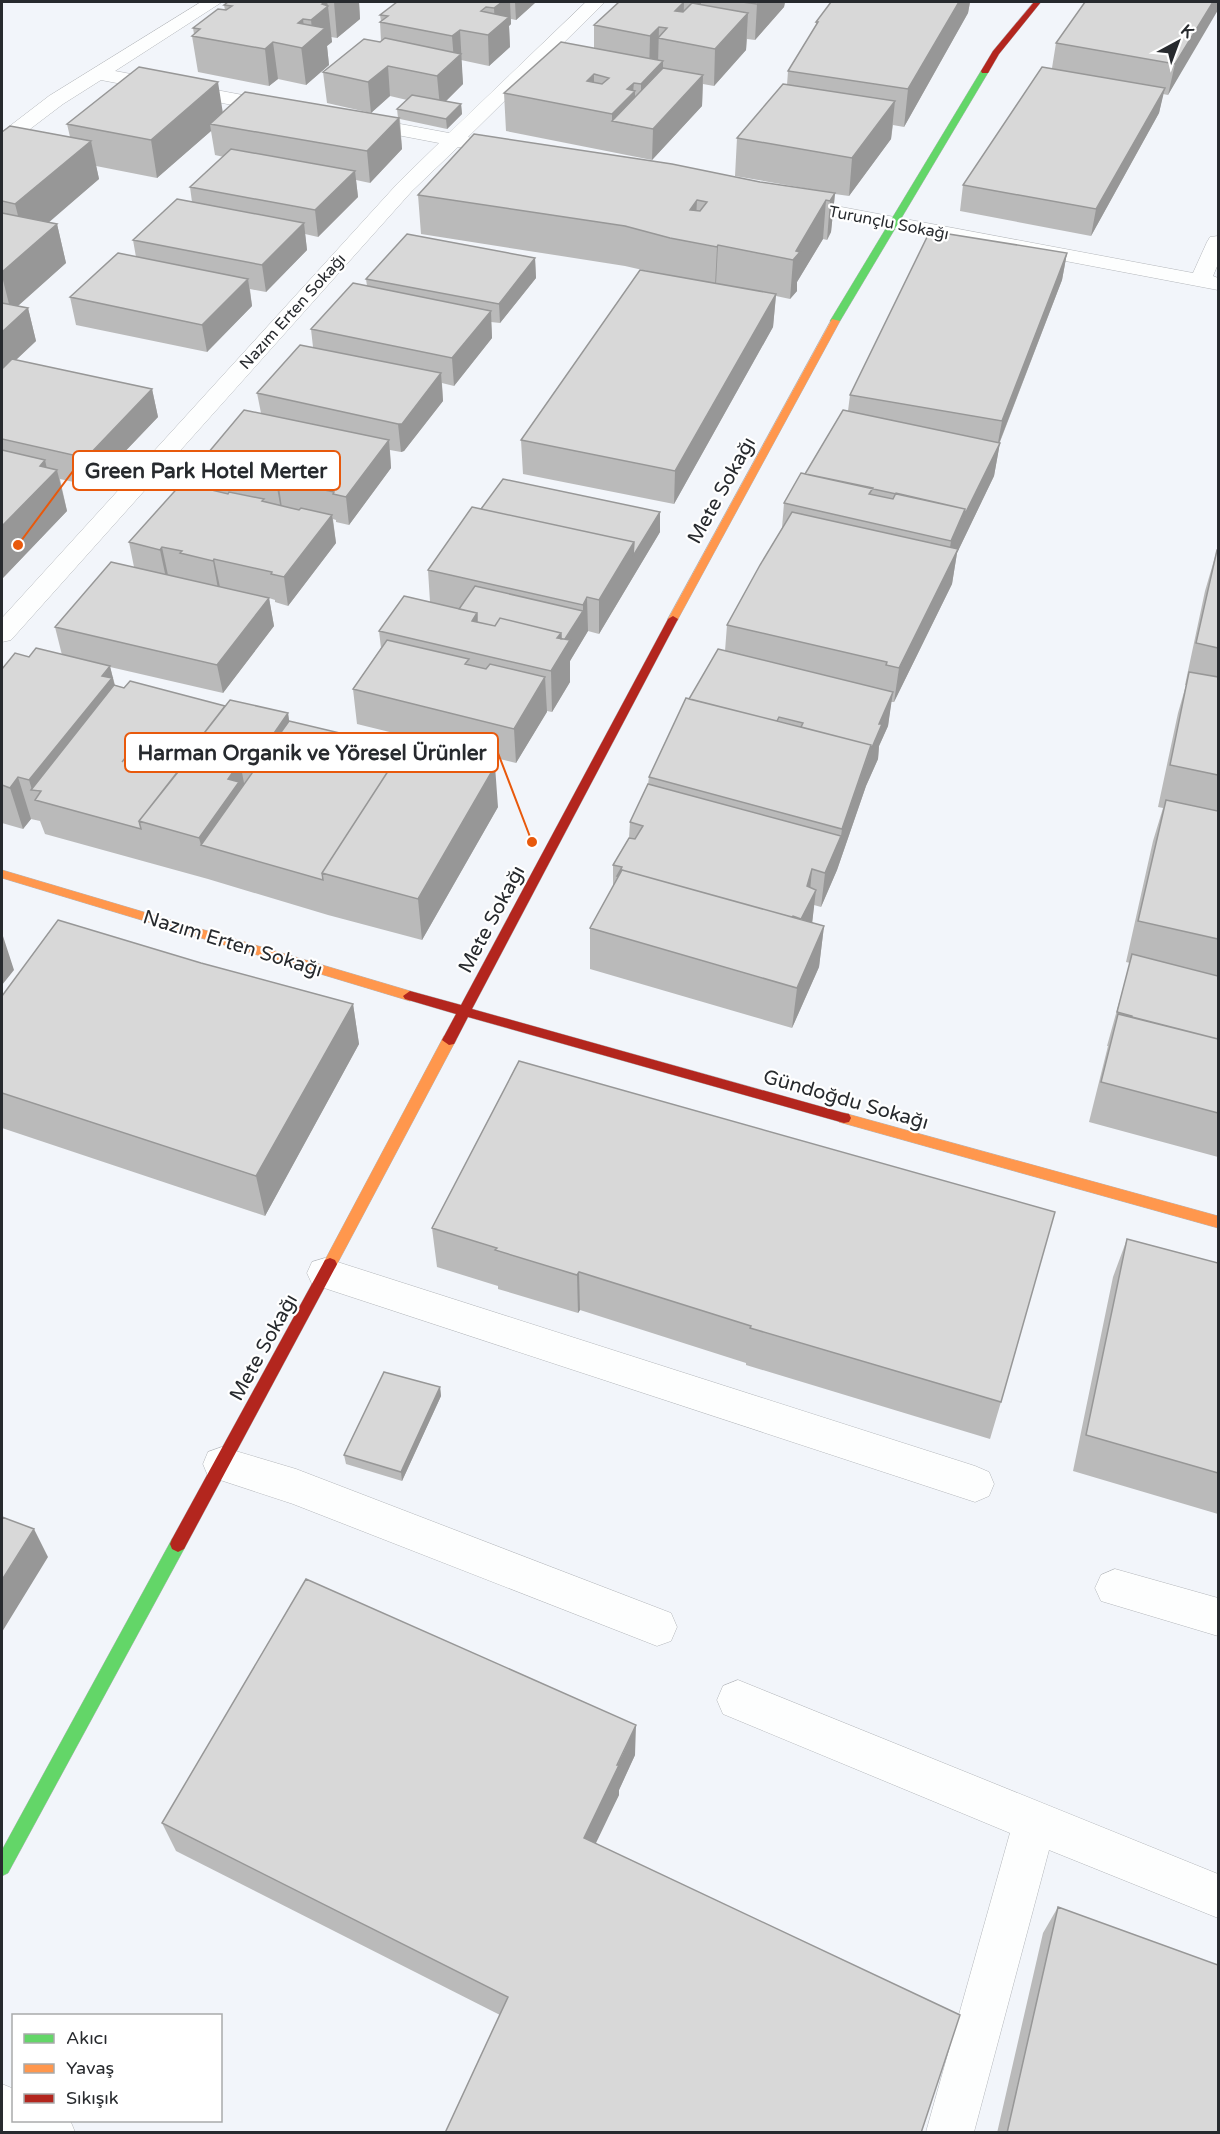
<svg xmlns="http://www.w3.org/2000/svg" width="1220" height="2134" viewBox="0 0 1220 2134" font-family="'Varela Round',sans-serif">
  <style>
    .lines { fill: none; stroke-linecap: round; stroke-linejoin: round }
    .lane-casing { stroke: #b4b7bb; stroke-width: 1 }
    .street-casing { stroke: #b4b7bb; stroke-width: 1 }
    .fast-casing { stroke: #b4b7bb; stroke-width: 1 }
    .slow-casing { stroke: #b4b7bb; stroke-width: 1 }
    .jam-casing { stroke: #b4b7bb; stroke-width: 1 }
    .lane { fill: #fdfefe; fill-rule: evenodd }
    .street { fill: #fdfefe; fill-rule: evenodd }
    .fast { fill: #63d668; fill-rule: evenodd }
    .slow { fill: #ff974d; fill-rule: evenodd }
    .jam { fill: #b3261e; fill-rule: evenodd }
    .wall { fill: #bababa }
    .shaded-wall { fill: #979797 }
    .building { fill: #d8d8d8; stroke: #979797; stroke-width: 1.5; fill-rule: evenodd }
    .labels { text-anchor: middle; stroke-width: 4.5; stroke-linejoin: round; paint-order: stroke }
    .far-street-label { font-size: 16px; fill: #272a2e; stroke: #fff }
    .street-label { font-size: 20px; fill: #272a2e; stroke: #fff }
    .leader { fill: none; stroke: #e8590c; stroke-width: 2 }
    .callout-dot { fill: #e8590c; stroke: #fff; stroke-width: 2 }
    .callout { fill: #fff; stroke: #e8590c; stroke-width: 2 }
    .callout-label { font-size: 21px; text-anchor: middle; font-weight: bold; fill: #272a2e }
  </style>
  <rect width="100%" height="100%" fill="#f2f5fa"/>
  <g class="lines">
    <g class="lane-casing">
      <path id="lane" d="M325,1258l650,208 14,6 5,12 -5,12 -14,6 -663,-218 -5,-11 5,-11z
        M222,1447l74,22 375,144 6,14 -6,14 -14,5 -364,-142 -85,-28 -5,-12 5,-12z
        M1115,1569l103,29v38l-117,-35 -6,-13 6,-13z
        M738,1680l480,194v44l-169,-68 -75,282h-48l84,-299 -287,-119 -6,-14 6,-14z"/>
    </g>
    <g class="street-casing">
      <path id="street" d="M201,2h21l-107,69 165,31 7,2 3,4 -3,4 -7,2 -179,-34 -38,24 -54,41 -7,2v-15l47,-36z
        M586,2h19l-137,135 49,10 3,4 -3,4 -7,2 -52,-10 -46,44 -401,449 -9,2v-24l396,-435 41,-40 -89,-17 -3,-4 3,-4 7,-2 92,17z
        M788,197l405,76 14,-31 3,-5 8,-1v28l-5,12 5,2v12l-437,-83 -3,-4 3,-4z
        M2,2084l12,5v31h56l5,12h-73z"/>
    </g>
    <g class="fast-casing">
      <path id="fast" d="M985,69l4,2 -149,250 -8,2 -2,-2 151,-250z
        M178,1536l6,3 2,5 -2,5 -176,324 -6,3v-26l170,-311z"/>
    </g>
    <g class="slow-casing">
      <path id="slow" d="M832,319l8,2 -162,298 -1,2h-8l-1,-2z
        M2,870l408,121 7,5 -7,5 -408,-123z
        M449,1035l7,5 -121,228 -5,2 -5,-2 -2,-4 2,-4 119,-224z
        M844,1113l374,103v12l-379,-106 -2,-4 2,-4z"/>
    </g>
    <g class="jam-casing">
      <path id="jam" d="M1034,2h7l-42,52 -11,19h-6l-1,-2 12,-20z
        M673,616l5,3 -206,390 372,104 5,1 2,4 -2,4 -5,1 -376,-106 -14,27 -5,1 -7,-5 14,-26 -51,-15 -2,-3 7,-5 51,14 207,-386z
        M330,1258l5,2 2,4 -2,4 -151,281 -6,3 -6,-3 -2,-5 2,-5 153,-279z"/>
    </g>
    <use href="#lane" class="lane"/>
    <use href="#street" class="street"/>
    <use href="#fast" class="fast"/>
    <use href="#slow" class="slow"/>
    <use href="#jam" class="jam"/>
  </g>
  <path class="wall" d="M228,2h131l1,17 -23,19 -6,-1 1,5 -5,4 2,19 -23,20 -28,-6 -9,7 -71,-14 -6,-36 2,-2 -1,-6 32,-18 -1,-5z
    M397,2h139l-20,18 -5,-1v5l-2,2 1,21 -21,19 -28,-6 2,24 -17,17 15,3 1,10 -15,15 -47,-10 2,30 -32,34 -14,-3 2,17 -40,40 -13,-3 2,16 -41,42 -16,-3 2,17 -45,46 -131,-27 -6,-28 66,-40 -3,-17 59,-38 -2,-15 34,-30 -9,-2 -4,-24 -54,47 -61,-12 3,13 -51,43 9,2 9,39 -48,43 10,2 8,33 -20,19 136,29 6,28 -66,69 -32,-7 7,32 -65,68v-447l68,5 -3,-13 156,-12 175,6 -1,-9 10,-9 -17,-4 -19,17 -44,-10 -4,-31 58,-31 -1,-19 1,-1 -1,-6z
    M619,2h166l-1,5 -29,33 -8,-1 -1,11 -32,36 -11,-2 -1,22 -50,54 -146,-29 -2,-38 90,-45v-23z
    M831,2h139l-2,11 -64,114 -11,-2 -2,14 -42,57 -14,-2 -4,38 -4,8 -4,-1 -26,43v9l-7,8 -14,-3 -3,31 -99,177 -151,-30 -2,-34 126,-169 -22,-5 -204,-32 -3,-39 342,-13 60,9 -85,-15 2,-38 50,-53 1,-14 28,-45v-4z
    M1218,2l-50,93 -5,-1 -4,19 -68,123 -131,-25 3,-26 89,-117 4,-25z
    M1067,253l-5,27 -62,162 -6,34 -37,77 -5,31 -58,118h-3l-3,24 -9,20 -1,13 -12,27 -29,84 -16,37 -7,-2 -2,18 12,3 -5,41 -27,61 -202,-59v-41l23,-42v-21l16,-27 1,-16 18,-38 1,-7 40,-78 36,-48 2,-26 55,-97 2,-25 21,-29 43,-63 2,-16z
    M535,258l1,20 -36,45 -9,-1 1,16 -38,48 -12,-3 1,18 -39,50 -3,1 -11,-2 1,18 -42,57 -13,-3v-2l-3,-1 3,24 -48,63 -13,-4v-2l-6,-2 5,28 -51,67 -113,-26 5,18 9,3 101,18 63,7 1,8 209,86 -76,133 -94,-25 -120,-36 -163,-45 -5,-13 -9,-2 -8,10 -21,-6v-154l27,-12 33,-2 -7,-28 79,-60 -5,-25 73,-54 -4,-23 63,-52 -4,-20 56,-46 -2,-18 56,-43 -1,-7z
    M481,509l179,3v20l-61,102 -11,-3 -18,30v21l-18,30 -5,-1 -31,52 -159,-39 -4,-35 28,-41 -2,-17 51,-29 -2,-32z
    M1217,550h1v607l-129,-35 19,-76h-1l23,-83 -4,-1 27,-121 10,-33 -5,-1 20,-94 8,-28h-1l20,-94z
    M201,963l152,41 6,40 -94,172 -263,-88v-132z
    M519,1061l482,341 -11,37 -244,-74v-2l-166,-53 -2,3 -80,-24v-3l-61,-19 -5,-39z
    M1127,1239l91,24v251l-145,-43 40,-194z
    M440,1387l1,9 -39,85 -56,-17 -2,-9z
    M635,1755l-16,35v5l-119,220 -324,-164 -14,-28z
    M1058,1907l160,226h-221l46,-200z"/>
  <path class="shaded-wall" d="M325,2h2l1,4 4,36 -5,4 2,19 -23,20 -8,-62 5,-4 3,25 7,-5 -2,-19 11,-16z
    M334,2h25l1,17 -23,19z
    M502,2h8l1,22 -2,2 1,21 -21,19 -1,-31 7,-6 -1,-21z
    M515,2h21l-20,18z
    M684,2l-1,36 -8,-27z
    M693,2h8l-1,18 -8,9z
    M759,2h26l-1,5 -29,33 2,-36z
    M959,2h11l-2,11 -64,114 4,-38z
    M1213,2h5v8l-50,85 7,-31z
    M748,13l-2,37 -32,36 1,-37z
    M659,27l-1,37 -9,9 1,-37z
    M460,30l3,54 -23,23 -3,-31 17,-15 -2,-25z
    M273,42l5,37 -9,7 -4,-37z
    M663,61v38l-22,23v-38z
    M388,66l2,30 -19,17 -3,-31z
    M594,74v37l-7,-30z
    M703,75l-1,31 -50,54 1,-31z
    M218,82l6,38 -14,4 1,7 -54,47 -6,-38z
    M634,83l-1,9 2,-1v35l-23,-5v-7l15,-25z
    M1165,88l-6,25 -68,123 5,-27z
    M895,101l-4,38 -42,57 3,-38z
    M461,104l1,10 -15,15 -1,-10z
    M399,118l3,31 -32,34 -3,-32z
    M91,141l8,38 -74,64 -10,-39z
    M355,171l3,26 -40,40 -3,-27z
    M835,193l-4,39 -4,8 3,-39z
    M697,200l-2,39 -5,-29z
    M826,200l-3,39 -26,43v9l-7,8 3,-39 3,-9z
    M304,223l3,27 -41,42 -4,-27z
    M57,224l9,39 -55,49 -9,-36v-4z
    M718,245l-2,39 -1,2 2,-39z
    M1067,253l-5,27 -64,166 2,-3 -6,33 -37,77 -5,31 -58,118 5,-34 47,-95 5,-32 14,-32 32,-61 5,-27z
    M535,258l1,20 -36,45 -1,-19z
    M248,279l4,27 -45,46 -5,-27z
    M776,294l-3,33 -99,177 1,-33z
    M28,308l8,33 -34,32v-41z
    M491,311l1,27 -38,48 -2,-28z
    M441,373l2,28 -39,50 -3,1 -3,-28z
    M152,389l6,28 -66,69 -6,-28z
    M389,440l2,28 -42,57 -3,-28z
    M45,460l4,18 8,-8 10,41 -65,68v-53l38,-60z
    M278,480l4,28 -1,2 -5,-28z
    M660,512v20l-61,102v-34l35,-58z
    M332,515l4,28 -48,63 -4,-29z
    M162,547l6,28 -2,3 -6,-28z
    M214,559l6,28 -2,2 -5,-28z
    M587,597l1,34 -18,30v21l-18,30 -1,-41 6,-33 4,-5 22,-22v-6z
    M269,598l5,28 -51,67 -6,-28z
    M477,613l2,41 -7,-33z
    M110,666l10,42 -79,83 -9,-1 -3,-10z
    M545,677l2,35 -31,51 -2,-34z
    M893,692l-5,34 -9,20 -1,13 -12,27 -29,84 -16,37 4,-34 16,-37 1,-7 37,-105z
    M288,713l6,42 -35,52 -7,-42z
    M182,753l8,35 -21,-18z
    M240,762l8,42 -47,41 -2,-7 29,-59z
    M495,766l3,41 -76,133 -4,-41z
    M18,777l13,42 -8,10 -13,-41z
    M812,869l-3,34 7,-13 -4,34 -15,29 4,-34 6,-33z
    M824,926l-5,41 -27,61 5,-40z
    M2,933l12,37 -12,15z
    M353,1004l6,40 -94,172 -9,-40z
    M579,1272l1,38 -2,3 -1,-38z
    M440,1387l1,9 -39,85 -1,-9z
    M34,1529l14,28 -46,75v-52z
    M636,1725l-1,30 -16,35v5l-34,71 -1,-28z"/>
  <path class="building" d="M228,2h97l-3,2 6,2 -17,14 -8,-1 -5,4 27,5 -23,20 -29,-6 -8,7 -73,-13 8,-7 -7,-1 25,-19 8,1 6,-4 -8,-1z
    M397,2h105l-8,6 -8,-1 -5,4 28,6 -21,18 -28,-5 -8,6 -72,-14 8,-6 -8,-1z
    M619,2h65l-9,9 8,1 9,-9 56,10 -33,36 -57,-11 9,-10 -8,-1 -9,9 -56,-11z
    M742,2h17l-2,2z
    M831,2h128l-51,87 -120,-18 30,-49h-2z
    M1085,2h128l-38,62 -119,-21z
    M385,38l76,16 -24,22 -49,-10 -20,16 -45,-10 41,-33 16,3z
    M561,42l102,19 -22,23 -7,-1 -7,6 8,2 -23,23 -108,-21zM594,74l15,4 -7,6 -15,-3z
    M139,67l79,15 -67,58 -84,-16z
    M1042,67l123,21 -69,121 -133,-24z
    M663,68l40,7 -50,54 -41,-8z
    M783,84l112,17 -43,57 -115,-20z
    M245,92l154,26 -32,33 -157,-27z
    M412,95l49,9 -15,15 -49,-10z
    M10,126l81,15 -76,63 -13,-3v-69z
    M474,134l198,30 88,18 75,11 -5,8 -4,-1 -30,51 4,1 -7,8 -75,-15 -1,2 -47,-9 -45,-12 -207,-31zM697,200l10,2 -7,9 -10,-1z
    M231,149l124,22 -40,39 -125,-23z
    M177,199l127,24 -42,42 -129,-25z
    M2,213l55,11 -55,48z
    M930,231l137,22 -65,168 -152,-26z
    M407,234l128,24 -36,46 -133,-25z
    M118,253l130,26 -46,46 -132,-28z
    M640,270l136,24 -101,177 -154,-31z
    M353,283l138,28 -39,47 -141,-29z
    M2,303l26,5 -26,24z
    M300,345l141,28 -39,51h-4l-141,-31z
    M12,359l140,30 -66,69 -84,-19v-70z
    M244,410l145,30 -43,57 -13,-3 1,-2 -56,-12 -2,2 -30,-7 1,-2 -49,-8z
    M843,410l157,33 -36,73 1,-7 -160,-35z
    M2,450l43,10 -5,6 17,4 -55,56z
    M801,473l72,15 -4,6 24,5 3,-6 69,16 -14,32 -167,-38z
    M503,479l157,33 -27,44 1,-14 -153,-33z
    M182,483l46,11 1,-2 35,7 -2,2 37,9 2,-2 31,7 -48,62 -13,-3 1,-2 -58,-13 -1,2 -33,-8 2,-2 -20,-4 -2,3 -31,-8z
    M472,507l162,35 -35,58 -12,-3 -4,8 -155,-35z
    M792,512l166,37 -59,119 -13,-3 1,-3 -160,-37 33,-60z
    M1217,550h1v98l-22,-5z
    M111,562l158,36 -52,67 -162,-38z
    M475,586l108,25 -18,28h-4v-6l-61,-15 -5,8 -18,-4v-9l-18,-4z
    M404,596l73,17 -5,8 23,5 5,-8 61,15 -4,5 13,2 -19,31 -172,-40z
    M387,640l82,19 -4,5 21,5 4,-5 55,13 -31,52 -161,-40z
    M36,648l74,18 -8,10 10,2 -83,102 -11,-3 -8,11 -8,-3v-116l13,-16 14,4z
    M718,649l175,43 -14,32h3l-12,28 1,-7 -70,-18 2,-4 -24,-6 -2,4 -88,-22z
    M1189,672l29,5v98l-48,-10z
    M130,681l95,25 -34,44 2,7 -11,-4 -13,17 9,2 -39,49 2,8 -106,-29 6,-9 -10,-1 83,-105 10,3zM144,734v1l-22,27z
    M686,698l185,47 -29,84 -193,-52z
    M230,700l58,13 -36,52 -12,-3 -12,17 11,3 -40,56 -60,-17 43,-55 10,3 12,-16 -13,-3z
    M289,721l114,27 -81,125 1,7 -122,-35z
    M407,742l88,24 -77,133 -96,-26z
    M648,784l193,52 -16,37 -13,-4 -5,17 9,4 -15,29 -8,-3 -1,1 -170,-47 -4,6h-1l5,-9 -9,-2 16,-27 6,1 8,-13 -13,-4z
    M1166,800l52,11v128l-80,-18z
    M622,870l202,56 -27,62 -207,-60z
    M58,920l143,43 152,41 -97,172 -254,-83v-97z
    M1132,954l86,22v63l-86,-22v-1l-15,-4z
    M1118,1014l100,25v74l-117,-31z
    M519,1061l536,151 -54,190 -251,-74 1,-2 -172,-54 -2,3 -82,-25 2,-2 -65,-20z
    M1127,1239l91,24v210l-132,-38z
    M384,1372l56,15 -39,85 -57,-17z
    M2,1517l32,12 -32,51z
    M306,1579l330,146 -19,40h2l-35,73 376,177 -39,118h-476l63,-136 -346,-174z
    M1058,1907l160,58v168h-211z"/>
  <g class="labels">
    <g class="far-street-label">
      <text transform="translate(889 222) rotate(11)" y="6">Turunçlu Sokağı</text>
      <text transform="translate(292 311) rotate(-48)" y="6">Nazım Erten Sokağı</text>
    </g>
    <g class="street-label">
      <text transform="translate(721 490) rotate(-61)" y="7">Mete Sokağı</text>
      <text transform="translate(491 919) rotate(-62)" y="7">Mete Sokağı</text>
      <text transform="translate(233 943) rotate(17)" y="7">Nazım Erten Sokağı</text>
      <text transform="translate(846 1099) rotate(16)" y="7">Gündoğdu Sokağı</text>
      <text transform="translate(263 1347) rotate(-61)" y="7">Mete Sokağı</text>
    </g>
  </g>
  <path class="leader" d="M18 545L73 471M532 842L498 753"/>
  <g class="callout-dot">
    <circle cx="18" cy="545" r="6"/>
    <circle cx="532" cy="842" r="6"/>
  </g>
  <g class="callout">
    <rect x="73" y="451" width="267" height="39" rx="6"/>
    <rect x="125" y="733" width="373" height="39" rx="6"/>
  </g>
  <g class="callout-label">
    <text x="206" y="478">Green Park Hotel Merter</text>
    <text x="312" y="760">Harman Organik ve Yöresel Ürünler</text>
  </g>
  <rect width="1220" height="2134" fill="none" stroke="#272a2e" stroke-width="6"/>
  <rect x="12" y="2014" width="210" height="108" fill="#ffffff" stroke="#a9aaab" stroke-width="1.5"/>
  <rect x="24" y="2034" width="30" height="9" fill="#63d668" stroke="#a9aaab" stroke-width="1.5"/>
  <text x="66" y="2044" font-size="18" fill="#272a2e">Akıcı</text>
  <rect x="24" y="2064" width="30" height="9" fill="#ff974d" stroke="#a9aaab" stroke-width="1.5"/>
  <text x="66" y="2074" font-size="18" fill="#272a2e">Yavaş</text>
  <rect x="24" y="2094" width="30" height="9" fill="#b3261e" stroke="#a9aaab" stroke-width="1.5"/>
  <text x="66" y="2104" font-size="18" fill="#272a2e">Sıkışık</text>
  <g transform="translate(1178 42) rotate(41)" stroke="#ffffff" stroke-width="4.5" paint-order="stroke">
  <path d="M0-4.5L10 22L0 15L-10 22Z" fill="#272a2e"/>
  <text y="-9" font-size="16" font-weight="bold" text-anchor="middle" fill="#272a2e">K</text>
  </g>
</svg>
